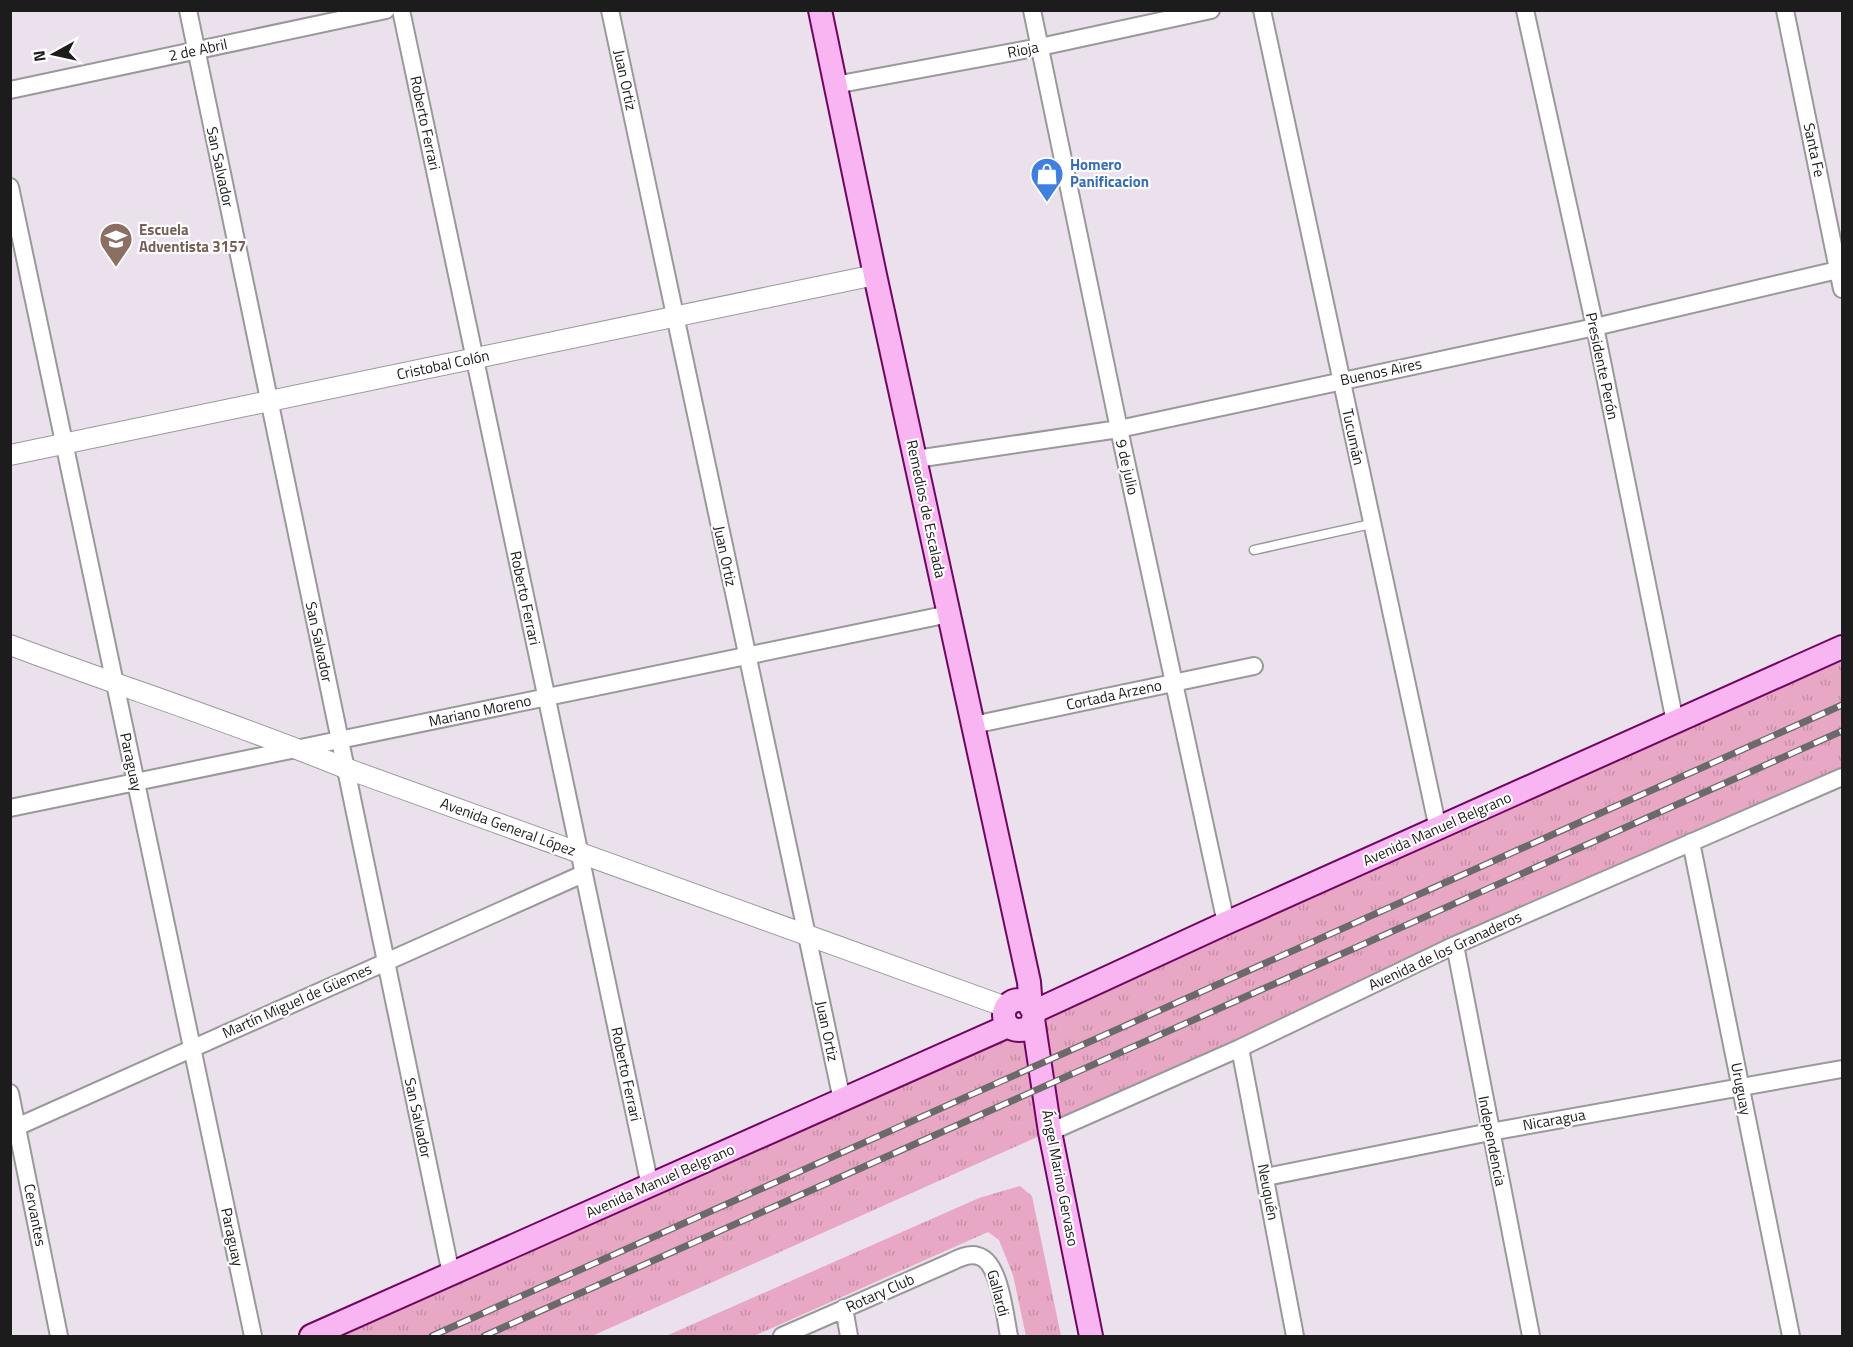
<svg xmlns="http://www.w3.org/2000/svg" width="1853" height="1347" viewBox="0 0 1853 1347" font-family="'Titillium Web',sans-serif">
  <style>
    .grass { fill: url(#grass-tufts) }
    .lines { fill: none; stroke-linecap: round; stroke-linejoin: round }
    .service-casing { stroke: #999; stroke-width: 11 }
    .minor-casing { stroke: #999; stroke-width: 20 }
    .tertiary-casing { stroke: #999; stroke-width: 22 }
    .secondary-casing { stroke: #710561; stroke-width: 26 }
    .service { stroke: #fff; stroke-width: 8 }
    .minor { stroke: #fff; stroke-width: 16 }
    .tertiary { stroke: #fff; stroke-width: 20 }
    .secondary { stroke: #f9b4f2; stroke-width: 22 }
    .rail-casing { stroke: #6a6a6a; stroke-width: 7 }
    .rail { stroke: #fff; stroke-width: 4.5; stroke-dasharray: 14; stroke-linecap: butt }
    .labels { text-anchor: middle; stroke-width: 4.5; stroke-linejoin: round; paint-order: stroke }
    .street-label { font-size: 15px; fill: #1c1c1c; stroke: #fff }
    .shop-label { font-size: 15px; font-weight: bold; fill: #366cbe; stroke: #fff; text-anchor: start }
    .education-label { font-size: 15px; font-weight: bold; fill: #785e54; stroke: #fff; text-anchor: start }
  </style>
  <defs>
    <pattern id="grass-tufts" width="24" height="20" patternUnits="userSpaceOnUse" patternTransform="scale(1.5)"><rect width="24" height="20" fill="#e8a7c4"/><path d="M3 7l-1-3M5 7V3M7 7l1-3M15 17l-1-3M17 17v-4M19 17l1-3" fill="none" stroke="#c68fa8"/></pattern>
  </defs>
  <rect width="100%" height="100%" fill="#eae1ed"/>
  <path class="grass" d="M1842,647v130l-1250,559h-281l697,-310 25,-14z
    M1020,1186l12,10 29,140h-35l-13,-61 -14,-35 -11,-8 -234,104h-88l313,-138z"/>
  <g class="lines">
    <g class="service-casing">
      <path id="service" d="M1254,550l117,-26"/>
    </g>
    <g class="minor-casing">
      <path id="minor" d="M188,10l263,1264
        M401,10l249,1176
        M610,10l232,1090
        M1032,10l87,419 107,494
        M1262,10l176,819
        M1525,10l70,317 80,395
        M1785,10l57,279
        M835,85l205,-38 171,-37
        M10,90l376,-80
        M10,187l243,1149
        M916,459l203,-30 476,-102 247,-58
        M973,725l281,-59
        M10,808l939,-194
        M1691,842l100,494
        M1455,945l76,391
        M1240,1048l55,288
        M10,1093l49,243
        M10,1130l573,-256
        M1050,1132l190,-84 215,-103 387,-168
        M1266,1177l224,-45 352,-63
        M844,1308l5,28
        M782,1336l169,-74c8,-4 18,-9 27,-6 22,5 27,61 31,80"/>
    </g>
    <g class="tertiary-casing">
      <path id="tertiary" d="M10,455l865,-180
        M10,645c112,42 225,78 335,123l661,239"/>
    </g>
    <g class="secondary-casing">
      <path id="secondary" d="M820,10l55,265 154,707 2,26
        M1004 1015a15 15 0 1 1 30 0a15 15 0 1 1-30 0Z
        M1033,1012l193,-89 616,-276
        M1033,1019l17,113 41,204
        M311,1336l697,-310"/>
    </g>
    <use href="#service" class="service"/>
    <use href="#minor" class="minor"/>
    <use href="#tertiary" class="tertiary"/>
    <use href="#secondary" class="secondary"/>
    <g class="rail-casing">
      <path id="rail" d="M432,1336l1410,-631
        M484,1336l1358,-605"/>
    </g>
    <use href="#rail" class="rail"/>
  </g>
  <defs>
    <g id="shop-pin" transform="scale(1.725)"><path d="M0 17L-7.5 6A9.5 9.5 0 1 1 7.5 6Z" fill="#3f7fe0" stroke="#fff"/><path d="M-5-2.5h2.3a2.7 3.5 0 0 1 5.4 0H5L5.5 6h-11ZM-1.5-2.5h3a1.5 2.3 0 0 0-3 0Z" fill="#fff"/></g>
    <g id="school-pin" transform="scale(1.725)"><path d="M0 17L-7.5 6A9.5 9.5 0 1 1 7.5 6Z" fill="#8d6e63" stroke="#fff"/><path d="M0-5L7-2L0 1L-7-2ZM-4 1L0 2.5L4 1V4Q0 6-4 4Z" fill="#fff"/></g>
  </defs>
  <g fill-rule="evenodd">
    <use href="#shop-pin" x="1047" y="174"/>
    <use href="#school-pin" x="116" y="239"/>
  </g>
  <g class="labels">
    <g class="street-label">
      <text transform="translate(198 50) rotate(-12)" y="5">2 de Abril</text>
      <text transform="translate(1023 50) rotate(-11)" y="5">Rioja</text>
      <text transform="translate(625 80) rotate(78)" y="5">Juan Ortiz</text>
      <text transform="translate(425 123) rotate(78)" y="5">Roberto Ferrari</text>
      <text transform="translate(1814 150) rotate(78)" y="5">Santa Fe</text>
      <text transform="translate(220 167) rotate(78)" y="5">San Salvador</text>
      <text transform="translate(443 365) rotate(-12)" y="5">Cristobal Colón</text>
      <text transform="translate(1602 366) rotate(78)" y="5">Presidente Perón</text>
      <text transform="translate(1381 372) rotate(-12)" y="5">Buenos Aires</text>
      <text transform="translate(1353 437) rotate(78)" y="5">Tucumán</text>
      <text transform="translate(1127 467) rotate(77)" y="5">9 de julio</text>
      <text transform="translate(926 509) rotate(78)" y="5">Remedios de Escalada</text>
      <text transform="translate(725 556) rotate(78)" y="5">Juan Ortiz</text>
      <text transform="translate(525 598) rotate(78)" y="5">Roberto Ferrari</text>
      <text transform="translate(319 642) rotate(78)" y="5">San Salvador</text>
      <text transform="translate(1114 695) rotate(-12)" y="5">Cortada Arzeno</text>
      <text transform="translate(480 711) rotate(-12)" y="5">Mariano Moreno</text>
      <text transform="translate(131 762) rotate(78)" y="5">Paraguay</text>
      <text transform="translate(508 827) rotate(20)" y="5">Avenida General López</text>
      <text transform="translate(1437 829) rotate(-24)" y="5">Avenida Manuel Belgrano</text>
      <text transform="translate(1445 951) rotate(-25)" y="5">Avenida de los Granaderos</text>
      <text transform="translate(297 1001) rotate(-24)" y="5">Martín Miguel de Güemes</text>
      <text transform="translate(827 1031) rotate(78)" y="5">Juan Ortiz</text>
      <text transform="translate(626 1074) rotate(78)" y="5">Roberto Ferrari</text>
      <text transform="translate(1741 1089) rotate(79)" y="5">Uruguay</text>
      <text transform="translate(418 1118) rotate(78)" y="5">San Salvador</text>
      <text transform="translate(1554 1120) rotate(-10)" y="5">Nicaragua</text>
      <text transform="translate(1492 1141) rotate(79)" y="5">Independencia</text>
      <text transform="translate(1060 1178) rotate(79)" y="5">Ángel Marino Gervaso</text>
      <text transform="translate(660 1181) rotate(-24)" y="5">Avenida Manuel Belgrano</text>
      <text transform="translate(1268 1192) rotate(79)" y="5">Neuquén</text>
      <text transform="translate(35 1215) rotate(79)" y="5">Cervantes</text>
      <text transform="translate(232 1237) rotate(78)" y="5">Paraguay</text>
      <text transform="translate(880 1293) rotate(-24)" y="5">Rotary Club</text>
      <text transform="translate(998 1293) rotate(75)" y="5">Gallardi</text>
    </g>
    <g class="shop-label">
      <text x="1070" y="170">Homero<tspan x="1070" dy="17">Panificacion</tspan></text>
    </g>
    <g class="education-label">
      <text x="139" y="235">Escuela<tspan x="139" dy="17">Adventista 3157</tspan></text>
    </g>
  </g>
  <rect width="1853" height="1347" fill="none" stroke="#1c1c1c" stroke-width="24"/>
  <g transform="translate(54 54) rotate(262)" stroke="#ffffff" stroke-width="4.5" paint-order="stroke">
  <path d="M0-4.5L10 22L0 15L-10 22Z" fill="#1c1c1c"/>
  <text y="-9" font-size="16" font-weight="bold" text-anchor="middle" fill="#1c1c1c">N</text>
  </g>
</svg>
